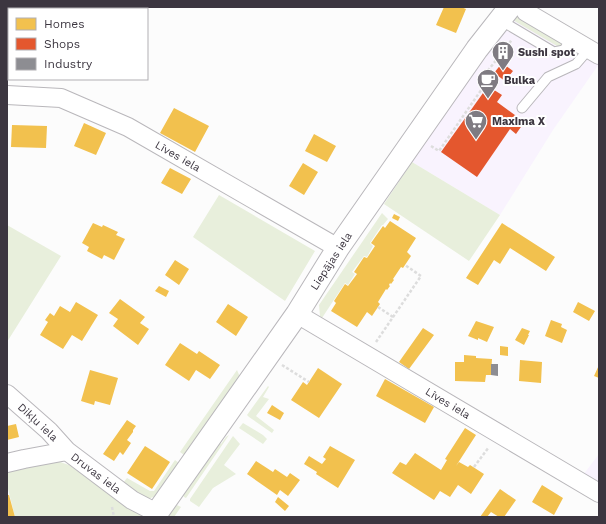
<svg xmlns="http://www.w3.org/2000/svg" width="606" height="524" viewBox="0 0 606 524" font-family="'Work Sans',sans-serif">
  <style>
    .built { fill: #f9f3fe }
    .green { fill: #e8efdc }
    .homes { fill: #f2c14e }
    .shops { fill: #e4572e }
    .industry { fill: #8d8d92 }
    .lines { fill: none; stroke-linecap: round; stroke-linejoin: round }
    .service-casing { stroke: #b9b7bb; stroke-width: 11 }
    .minor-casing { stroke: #b9b7bb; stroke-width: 20 }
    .tertiary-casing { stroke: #b9b7bb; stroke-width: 24 }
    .path { stroke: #ddd; stroke-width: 2.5; stroke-dasharray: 3 2; stroke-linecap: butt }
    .service { stroke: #fff; stroke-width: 9 }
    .minor { stroke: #fff; stroke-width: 18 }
    .tertiary { stroke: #fff; stroke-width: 22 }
    .labels { text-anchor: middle; stroke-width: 4; stroke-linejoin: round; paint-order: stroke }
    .poi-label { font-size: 11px; font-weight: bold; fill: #3c3640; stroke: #fff; text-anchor: start }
    .street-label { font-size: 11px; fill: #3c3640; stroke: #fff }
  </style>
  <rect width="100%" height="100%" fill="#fcfcfc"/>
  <path class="built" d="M516,12l83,52 -46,66 -53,85 -88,-53z
    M599,454v31l-16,-10z"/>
  <path class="green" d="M520,15l43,29 -2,2h-4l-46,-27z
    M412,162l88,53 -31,46 -85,-57z
    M219,195l96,56 -30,50 -92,-64z
    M382,213l6,6 -5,6h-1l-12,18 3,3 -6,11 -3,-1 -12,16 3,2 -7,11 -3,-2 -23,35 -2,-2 -1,-11z
    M7,225l54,31 -54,86z
    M237,370l3,7 -33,49 -23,29 -4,-3z
    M268,386l1,1 -6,10 6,2 -13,17 18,14 -2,3 -23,-16 -2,-2z
    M243,423l20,12 4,4 -4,5 -24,-16z
    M229,435l-43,63 -2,-1 -2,-3 36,-52 3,2 5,-7z
    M233,436l7,8 -16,21 12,9 -23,14 -14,19 -9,-6v-2z
    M54,460l15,5 17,12 56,37 -1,3h-126l-8,-32v-14z
    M175,460l4,3 -16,25 -7,8 -8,3 -8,-1 -17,-15 4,-5 23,13h4z
    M177,505l4,2 -7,10h-10z"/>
  <path class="homes" d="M444,7h17l5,2 -10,24 -20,-8z
    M174,108l35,18 -14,26 -35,-19z
    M84,123l22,10 -10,22 -22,-9z
    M12,125l35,1 -1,22 -35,-1z
    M314,134l22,12 -9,16 -22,-11z
    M303,163l15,9 -14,23 -15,-9z
    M170,168l21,11 -9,15 -21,-11z
    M394,214l6,3 -2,4 -6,-3z
    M390,221l26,17 -9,14 4,4 -8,12 -2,-1 -8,12 1,1 -3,4 -1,-1 -1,2 1,1 -3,4 -1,-1 -8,13 2,2 -8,12 -5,-4 -10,15 -26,-16 5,-8 -2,-2 11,-17 3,2 9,-12 -3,-2 10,-15 3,1 8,-12 -4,-3 12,-17 2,2z
    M93,223l9,4 1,-2 15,7 -2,3 9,4 -11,21 -10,-5 -2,4 -15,-8 2,-4 -7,-4z
    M502,223l53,34 -9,14 -36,-23 -10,16 -6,-4 -16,25 -12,-7z
    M175,260l14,9 -10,16 -14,-10z
    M159,286l10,5 -3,6 -11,-6z
    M120,299l25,18 -5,6 9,6 -11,16 -25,-19 5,-7 -9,-6z
    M76,302l22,13 -16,26 -10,-6 -9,14 -23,-14 8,-13 -3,-2 5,-7 4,3 6,-10 10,6z
    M578,302l17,9 -6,10 -16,-9z
    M228,304l20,13 -12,19 -20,-14z
    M551,320l11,4 -1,3 6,3 -5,13 -17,-7z
    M476,321l18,6 -7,15 -9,-4v2l-10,-4z
    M423,328l11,7 -25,34 -10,-7z
    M522,328l8,3 -2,4h1l-5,10 -9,-5z
    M180,343l17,11 2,-3 21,14 -10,14 -14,-9 -7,11 -24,-16z
    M500,346l8,1v9l-8,-1z
    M464,355l12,1v2l16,1 -1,16h-5l-1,7 -30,-1v-19h9z
    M520,360l22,2 -1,21 -22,-2z
    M599,365v13l-5,-2z
    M318,368l24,16 -23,34 -28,-18 12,-18 4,3z
    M90,370l28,8 -8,27 -15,-4 -1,4 -13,-4z
    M385,379l49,28 -9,16 -49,-27z
    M272,405l12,8 -4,7 -13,-7z
    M127,420l9,6 -3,4v2l-6,8 4,3 -8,12 -3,-3 -6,9 -11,-7z
    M16,424l3,13 -12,3v-14z
    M465,428l11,7 -20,31 3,-4 9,5 2,-2 14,9 -13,20 -13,-9 -8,12 -10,-6 -6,9 -42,-27 8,-11 6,3 9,-12 26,17 6,-10 -2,-1z
    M145,446l25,16 -18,27 -25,-16z
    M330,446l25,14 -17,28 -22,-14 1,-2 -13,-8 5,-8 13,8 4,-5 -3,-2z
    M256,461l17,11 2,-3 12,8 3,-4 10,7 -12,16 -8,-6 -3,5 -30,-21z
    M542,485l21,13 -9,17 -22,-13z
    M500,489l16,11 -12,17h-5l-8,-5 -4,5h-7z
    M7,495h2l6,22h-8z
    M278,497l11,9 -4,5 -10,-9z"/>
  <path class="shops" d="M502,63l11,8 -8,10 -11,-8z
    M491,88l11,7 -5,7 22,16 -2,2 6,4 -7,10 -6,-5 -33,48 -36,-25 42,-59 3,2z"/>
  <path class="industry" d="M491,364h7v12l-7,-1z"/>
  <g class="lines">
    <g class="service-casing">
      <path id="service" d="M500,20l54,32 10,-2 7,-12
        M522,108l26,-31 28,-13 13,-15"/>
    </g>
    <g class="minor-casing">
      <path id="minor" d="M523,7l3,5 73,43
        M7,95l54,3 67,29 210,121
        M297,314l302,179
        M7,394l42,37 18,20
        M7,463l17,-4 43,-8 65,49 25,13"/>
    </g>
    <g class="tertiary-casing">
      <path id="tertiary" d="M154,517l143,-203 41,-66 139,-199 33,-42"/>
    </g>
    <path class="path" d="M431,146l8,5 47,-68v-10l23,-29 3,-5
      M378,307l15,10
      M376,342l45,-66 -16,-11
      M282,365l27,17
      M474,467l15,-20
      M112,507l2,10"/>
    <use href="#service" class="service"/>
    <use href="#minor" class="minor"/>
    <use href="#tertiary" class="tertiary"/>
  </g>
  <defs>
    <g id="building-pin" transform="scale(1.15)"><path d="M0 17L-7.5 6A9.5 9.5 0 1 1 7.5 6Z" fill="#7f7b82" stroke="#fff"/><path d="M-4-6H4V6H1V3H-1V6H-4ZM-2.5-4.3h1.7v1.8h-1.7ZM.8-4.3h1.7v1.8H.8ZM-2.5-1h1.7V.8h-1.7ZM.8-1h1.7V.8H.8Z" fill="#fff"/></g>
    <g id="cafe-pin" transform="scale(1.15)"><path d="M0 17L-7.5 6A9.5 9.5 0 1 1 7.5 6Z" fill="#7f7b82" stroke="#fff"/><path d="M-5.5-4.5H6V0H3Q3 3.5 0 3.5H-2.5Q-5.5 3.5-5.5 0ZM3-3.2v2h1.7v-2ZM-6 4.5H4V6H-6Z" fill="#fff"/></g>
    <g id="supermarket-pin" transform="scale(1.15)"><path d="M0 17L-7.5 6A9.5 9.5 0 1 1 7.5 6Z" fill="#7f7b82" stroke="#fff"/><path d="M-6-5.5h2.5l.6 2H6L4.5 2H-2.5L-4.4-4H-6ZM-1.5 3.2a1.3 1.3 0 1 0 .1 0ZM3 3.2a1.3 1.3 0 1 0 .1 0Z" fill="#fff"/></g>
  </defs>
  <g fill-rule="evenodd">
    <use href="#building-pin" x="503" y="52"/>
    <use href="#cafe-pin" x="488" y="80"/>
    <use href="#supermarket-pin" x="476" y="121"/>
  </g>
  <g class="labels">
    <g class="poi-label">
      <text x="518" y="56">Sushi spot</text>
      <text x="504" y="84">Bulka</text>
      <text x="492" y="125">Maxima X</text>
    </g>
    <g class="street-label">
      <text transform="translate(178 156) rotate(30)" y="4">Līves iela</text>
      <text transform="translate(331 261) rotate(-57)" y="4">Liepājas iela</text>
      <text transform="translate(448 403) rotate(31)" y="4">Līves iela</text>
      <text transform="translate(38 422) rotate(43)" y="4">Dikļu iela</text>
      <text transform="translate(96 473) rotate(37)" y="4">Druvas iela</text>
    </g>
  </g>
  <rect width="606" height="524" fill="none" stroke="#3c3640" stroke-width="16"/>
  <rect x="8" y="8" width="140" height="72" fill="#ffffff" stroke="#b1afb3"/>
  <rect x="16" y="18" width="20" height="12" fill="#f2c14e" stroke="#b1afb3"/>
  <text x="44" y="28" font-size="12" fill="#3c3640">Homes</text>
  <rect x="16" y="38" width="20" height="12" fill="#e4572e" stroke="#b1afb3"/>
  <text x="44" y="48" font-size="12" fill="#3c3640">Shops</text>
  <rect x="16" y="58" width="20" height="12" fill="#8d8d92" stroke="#b1afb3"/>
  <text x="44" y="68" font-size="12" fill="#3c3640">Industry</text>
</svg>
